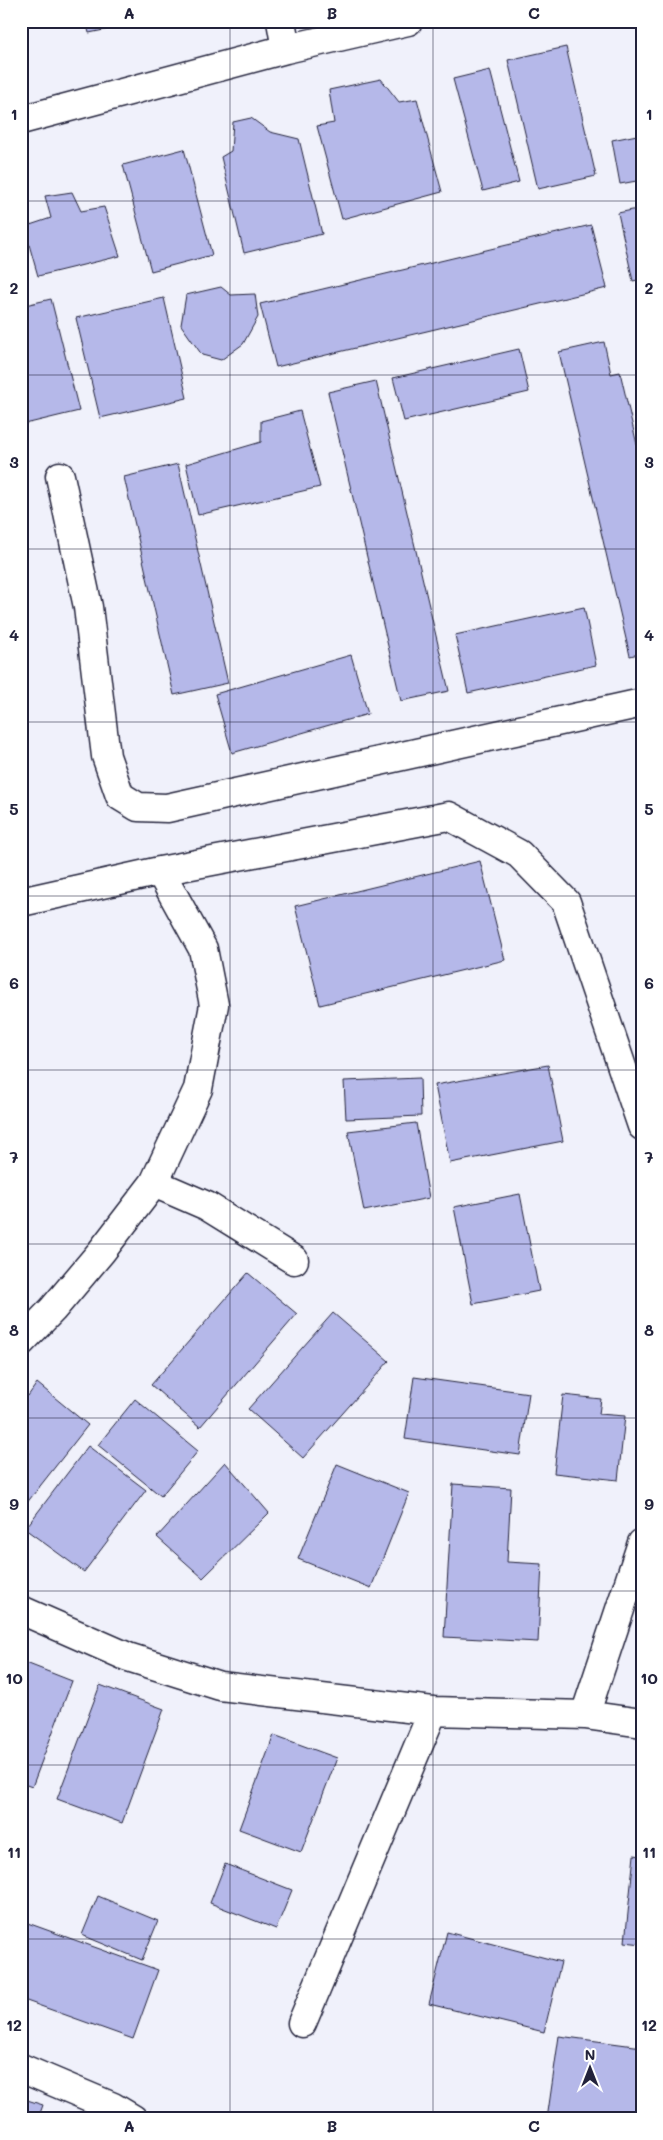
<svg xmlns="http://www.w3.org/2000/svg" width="663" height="2140" viewBox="0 0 663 2140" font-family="Mali,sans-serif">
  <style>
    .building { fill: #b5b8e9; stroke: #22223b }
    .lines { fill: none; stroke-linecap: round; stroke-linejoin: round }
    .minor-casing { stroke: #22223b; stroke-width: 31 }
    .minor { stroke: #fff; stroke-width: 28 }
    .grid { fill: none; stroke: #22223b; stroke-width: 1; stroke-opacity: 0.55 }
    .neatline { fill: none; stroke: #22223b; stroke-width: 2 }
    .grid-label { font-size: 16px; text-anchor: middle; font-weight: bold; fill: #22223b }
  </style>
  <rect width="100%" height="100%" fill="#f0f1fb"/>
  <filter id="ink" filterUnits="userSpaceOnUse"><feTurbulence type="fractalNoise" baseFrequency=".02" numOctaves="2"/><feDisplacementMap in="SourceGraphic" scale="10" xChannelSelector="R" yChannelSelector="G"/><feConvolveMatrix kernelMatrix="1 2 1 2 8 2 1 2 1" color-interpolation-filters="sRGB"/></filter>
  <g filter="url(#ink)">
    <path class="building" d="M86,21h63l-60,12z
      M566,47l30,129 -58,13 -30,-129z
      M490,70l29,112 -36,9 -30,-112z
      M381,79l18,23 18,-3 25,93 -100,27 -25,-93 17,-3 -5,-33z
      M251,118l19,14 29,7 23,95 -78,19 -23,-96 10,-6 2,-29z
      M642,134v46l-22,4 -8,-44z
      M184,149l28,106 -61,16 -28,-106z
      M72,192l9,19 23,-4 16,49 -82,20 -14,-49 27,-9 -6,-22z
      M642,208v71l-9,2 -15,-68z
      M591,225l16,63 -331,79 -16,-63z
      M221,287l10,8 24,-1 3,23 -15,27 -22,16 -19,-5 -21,-30 5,-30z
      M164,298l23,100 -87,20 -24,-100z
      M51,299l28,112 -58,14v-119z
      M604,342l7,32 9,-2 22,94v187l-12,3 -71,-304z
      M519,349l10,43 -125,29 -11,-43z
      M376,381l73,310 -48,10 -73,-309z
      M300,411l20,76 -122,28 -12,-51 75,-22v-21z
      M178,464l50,219 -54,12 -50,-218z
      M584,607l12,58 -128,28 -13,-58z
      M351,655l17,59 -136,39 -17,-59z
      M480,861l25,99 -185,45 -25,-99z
      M548,1065l15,76 -113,22 -15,-78z
      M420,1078l1,38 -75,3 -2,-38z
      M416,1123l13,75 -65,13 -16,-80z
      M520,1194l19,97 -66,13 -19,-97z
      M248,1273l49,41 -97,113 -49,-42z
      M333,1313l56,48 -86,97 -55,-49z
      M414,1377l115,16 -9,62 -115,-16z
      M37,1383l51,42 -66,84 -1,-120 7,7z
      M563,1395l38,4 -2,15 26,2 -7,64 -64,-7z
      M135,1399l63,52 -37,45 -63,-51z
      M88,1446l58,44 -62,82 -59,-43z
      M225,1462l44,51 -66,65 -46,-41z
      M337,1464l72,29 -38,95 -73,-29z
      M453,1484l58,4 -4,74 35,2 -4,78 -94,-5z
      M21,1661l51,20 -40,106 -11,-4z
      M100,1685l64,24 -42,114 -65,-24z
      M274,1735l63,23 -36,94 -62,-23z
      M634,1855l8,1v88l-17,-2z
      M225,1864l67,26 -16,39 -66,-26z
      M98,1896l60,25 -16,39 -60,-25z
      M22,1921l136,49 -25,69 -112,-40z
      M447,1932l114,30 -17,70 -115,-28z
      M559,2036l83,11v72h-95z
      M21,2098l22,7 -5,14h-17z"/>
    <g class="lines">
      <g class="minor-casing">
        <path id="minor" d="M281,21l5,28
          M21,120l265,-71 122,-28
          M60,476l28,131 18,149 14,40 18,11 29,1 475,-105
          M21,902l139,-31 289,-55 70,38 47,48 76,224
          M154,1183l53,23 87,54
          M21,1342l32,-33 48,-57 53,-69 44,-94 16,-84 -11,-56 -43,-78
          M21,1610l107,47 92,29 213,25 152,4 57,8
          M585,1715l57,-172
          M302,2023l131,-312
          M21,2068l92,39 20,12"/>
      </g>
      <use href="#minor" class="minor"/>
    </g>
  </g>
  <path class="grid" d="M230,21v2098M433,21v2098M21,201h621M21,375h621M21,549h621M21,722h621M21,896h621M21,1070h621M21,1244h621M21,1418h621M21,1591h621M21,1765h621M21,1939h621"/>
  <rect width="663" height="2140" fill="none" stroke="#fff" stroke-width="55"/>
  <g transform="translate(590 2068)" stroke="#ffffff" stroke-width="4" paint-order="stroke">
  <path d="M0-4L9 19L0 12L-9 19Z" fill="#22223b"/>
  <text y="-8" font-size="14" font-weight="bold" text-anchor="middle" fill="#22223b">N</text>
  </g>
  <rect x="28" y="28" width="608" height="2084" class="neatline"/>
  <g class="grid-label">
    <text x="129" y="19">A</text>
    <text x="332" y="19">B</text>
    <text x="534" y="19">C</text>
    <text x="14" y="120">1</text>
    <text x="649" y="120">1</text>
    <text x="14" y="294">2</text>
    <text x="649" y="294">2</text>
    <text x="14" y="468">3</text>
    <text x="649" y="468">3</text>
    <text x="14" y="641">4</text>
    <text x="649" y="641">4</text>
    <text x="14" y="815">5</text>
    <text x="649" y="815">5</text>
    <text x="14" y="989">6</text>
    <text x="649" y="989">6</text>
    <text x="14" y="1163">7</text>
    <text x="649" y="1163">7</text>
    <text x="14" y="1336">8</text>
    <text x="649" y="1336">8</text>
    <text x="14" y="1510">9</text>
    <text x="649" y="1510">9</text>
    <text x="14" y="1684">10</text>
    <text x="649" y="1684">10</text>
    <text x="14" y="1858">11</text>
    <text x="649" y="1858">11</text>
    <text x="14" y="2031">12</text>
    <text x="649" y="2031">12</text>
    <text x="129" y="2132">A</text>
    <text x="332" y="2132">B</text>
    <text x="534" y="2132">C</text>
  </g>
</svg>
